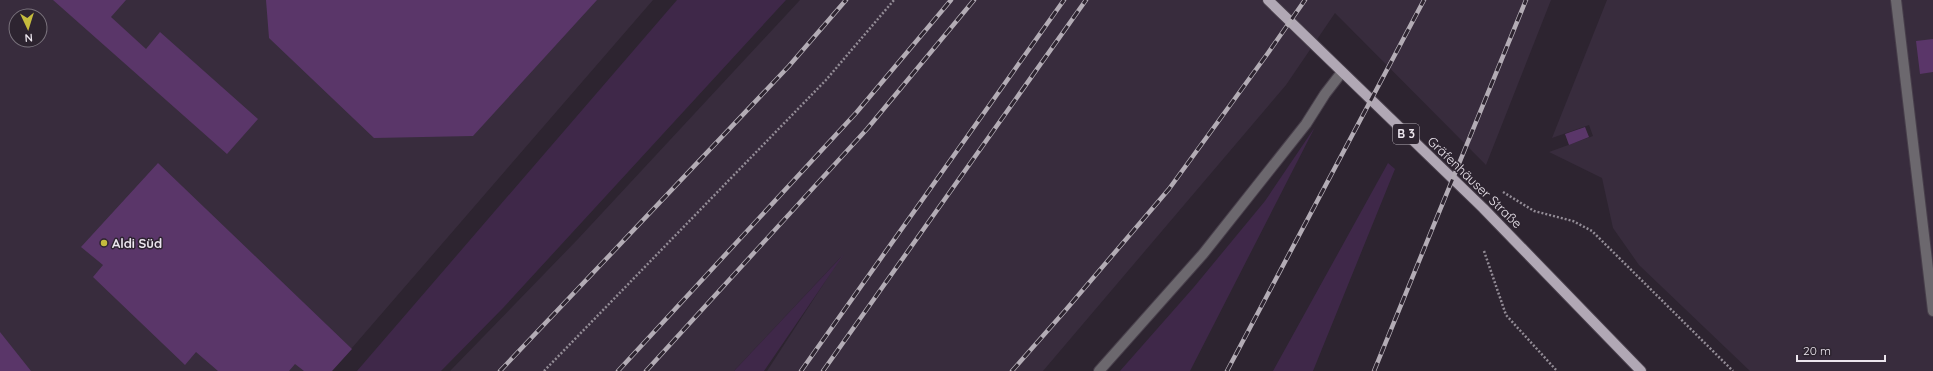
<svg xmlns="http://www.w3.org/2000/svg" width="1933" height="371" viewBox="0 0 1933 371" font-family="Quicksand,sans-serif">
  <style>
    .built { fill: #382c3d; fill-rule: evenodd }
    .green { fill: #3f2849 }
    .building { fill: #5a3669 }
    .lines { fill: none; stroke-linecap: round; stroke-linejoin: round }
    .lane-casing { stroke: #483f4b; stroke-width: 12 }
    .primary-casing { stroke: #483f4b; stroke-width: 12 }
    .path { stroke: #938c96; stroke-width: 2.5; stroke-dasharray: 2 2; stroke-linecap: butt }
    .lane { stroke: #6c686e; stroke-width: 10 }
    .primary { stroke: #b1a8b5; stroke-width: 10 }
    .rail-casing { stroke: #b3acb5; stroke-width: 4.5 }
    .rail { stroke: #2d2430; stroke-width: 3; stroke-dasharray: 9; stroke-linecap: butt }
    .poi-dot { fill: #c5bc3d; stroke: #2d2430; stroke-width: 1.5 }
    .labels { text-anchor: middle; stroke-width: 3; stroke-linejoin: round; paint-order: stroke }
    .shield { fill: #2d2430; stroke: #b3acb5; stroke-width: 1 }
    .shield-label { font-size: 12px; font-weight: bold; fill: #ece6ee }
    .street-label { font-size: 13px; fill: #ece6ee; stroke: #2d2430 }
    .poi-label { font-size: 13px; font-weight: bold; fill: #ece6ee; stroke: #2d2430; text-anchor: start }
  </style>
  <rect width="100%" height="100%" fill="#2d2430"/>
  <path class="built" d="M0,0h653l-321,371h-332zM16,16h24v24h-24z
    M800,0h751l-65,165 -151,-152 -49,72 -243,286h-276l74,-114 -107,114h-284l128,-132z
    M1607,0h326v371h-183l-111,-106 -26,-37 -11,-50 -53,-26 44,-16 -4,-11 -37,13z"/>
  <path class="green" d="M677,0h109l-283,308 -62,63h-84z
    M1315,127l-125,244h-70l74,-84 71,-86z
    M1388,163l7,6 -82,202h-40z
    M844,254l-80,117h-30z"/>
  <path class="building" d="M53,0h73l-15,17 35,32 14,-17 98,87 -31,35z
    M266,0h331l-124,136 -99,2 -105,-100z
    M1933,39v33l-13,2 -4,-33z
    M1585,127l4,10 -20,8 -4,-11z
    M158,163l194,186 -20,22h-28l-9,-7 -6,7h-71l-22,-19 -11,13 -92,-88 10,-12 -22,-18z
    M0,332l31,39h-31z"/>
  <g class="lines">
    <g class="lane-casing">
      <path id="lane" d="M1896,0l37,311
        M1099,371l104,-117 103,-130 19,-30 17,-22"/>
    </g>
    <g class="primary-casing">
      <path id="primary" d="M1268,0l215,208 158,163"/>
    </g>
    <path class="path" d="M1503,192l31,19 39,10 19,10 141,140
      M1484,251l22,64 51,56
      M544,371l282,-291 68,-80"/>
    <use href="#lane" class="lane"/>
    <use href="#primary" class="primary"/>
    <g class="rail-casing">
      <path id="rail" d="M500,371l289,-305 57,-66
        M618,371l238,-258 95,-113
        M646,371l221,-242 107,-129
        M801,371l263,-371
        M823,371l263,-371
        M1012,371l52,-59 105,-123 99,-136 37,-53
        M1227,371l197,-371
        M1374,371l152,-371"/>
    </g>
    <use href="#rail" class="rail"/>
  </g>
  <circle class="poi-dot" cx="104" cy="243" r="4"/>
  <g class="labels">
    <rect class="shield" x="1393" y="124" width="26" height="20" rx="3"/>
    <g class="shield-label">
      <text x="1406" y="138">B 3</text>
    </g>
    <g class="street-label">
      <text transform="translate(1475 182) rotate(44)" y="5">Gräfenhäuser Straße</text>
    </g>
    <g class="poi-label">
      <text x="112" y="248">Aldi Süd</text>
    </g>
  </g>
  <g transform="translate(28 28) rotate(176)"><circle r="19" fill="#2d2430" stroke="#79727c"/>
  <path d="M0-3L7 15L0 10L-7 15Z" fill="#c5bc3d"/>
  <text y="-6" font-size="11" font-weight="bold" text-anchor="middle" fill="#ece6ee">N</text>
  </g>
  <path d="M1797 355v6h88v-6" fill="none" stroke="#ece6ee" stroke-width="2"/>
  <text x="1803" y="355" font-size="12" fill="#ece6ee" stroke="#2d2430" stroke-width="3" paint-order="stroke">20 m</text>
</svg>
